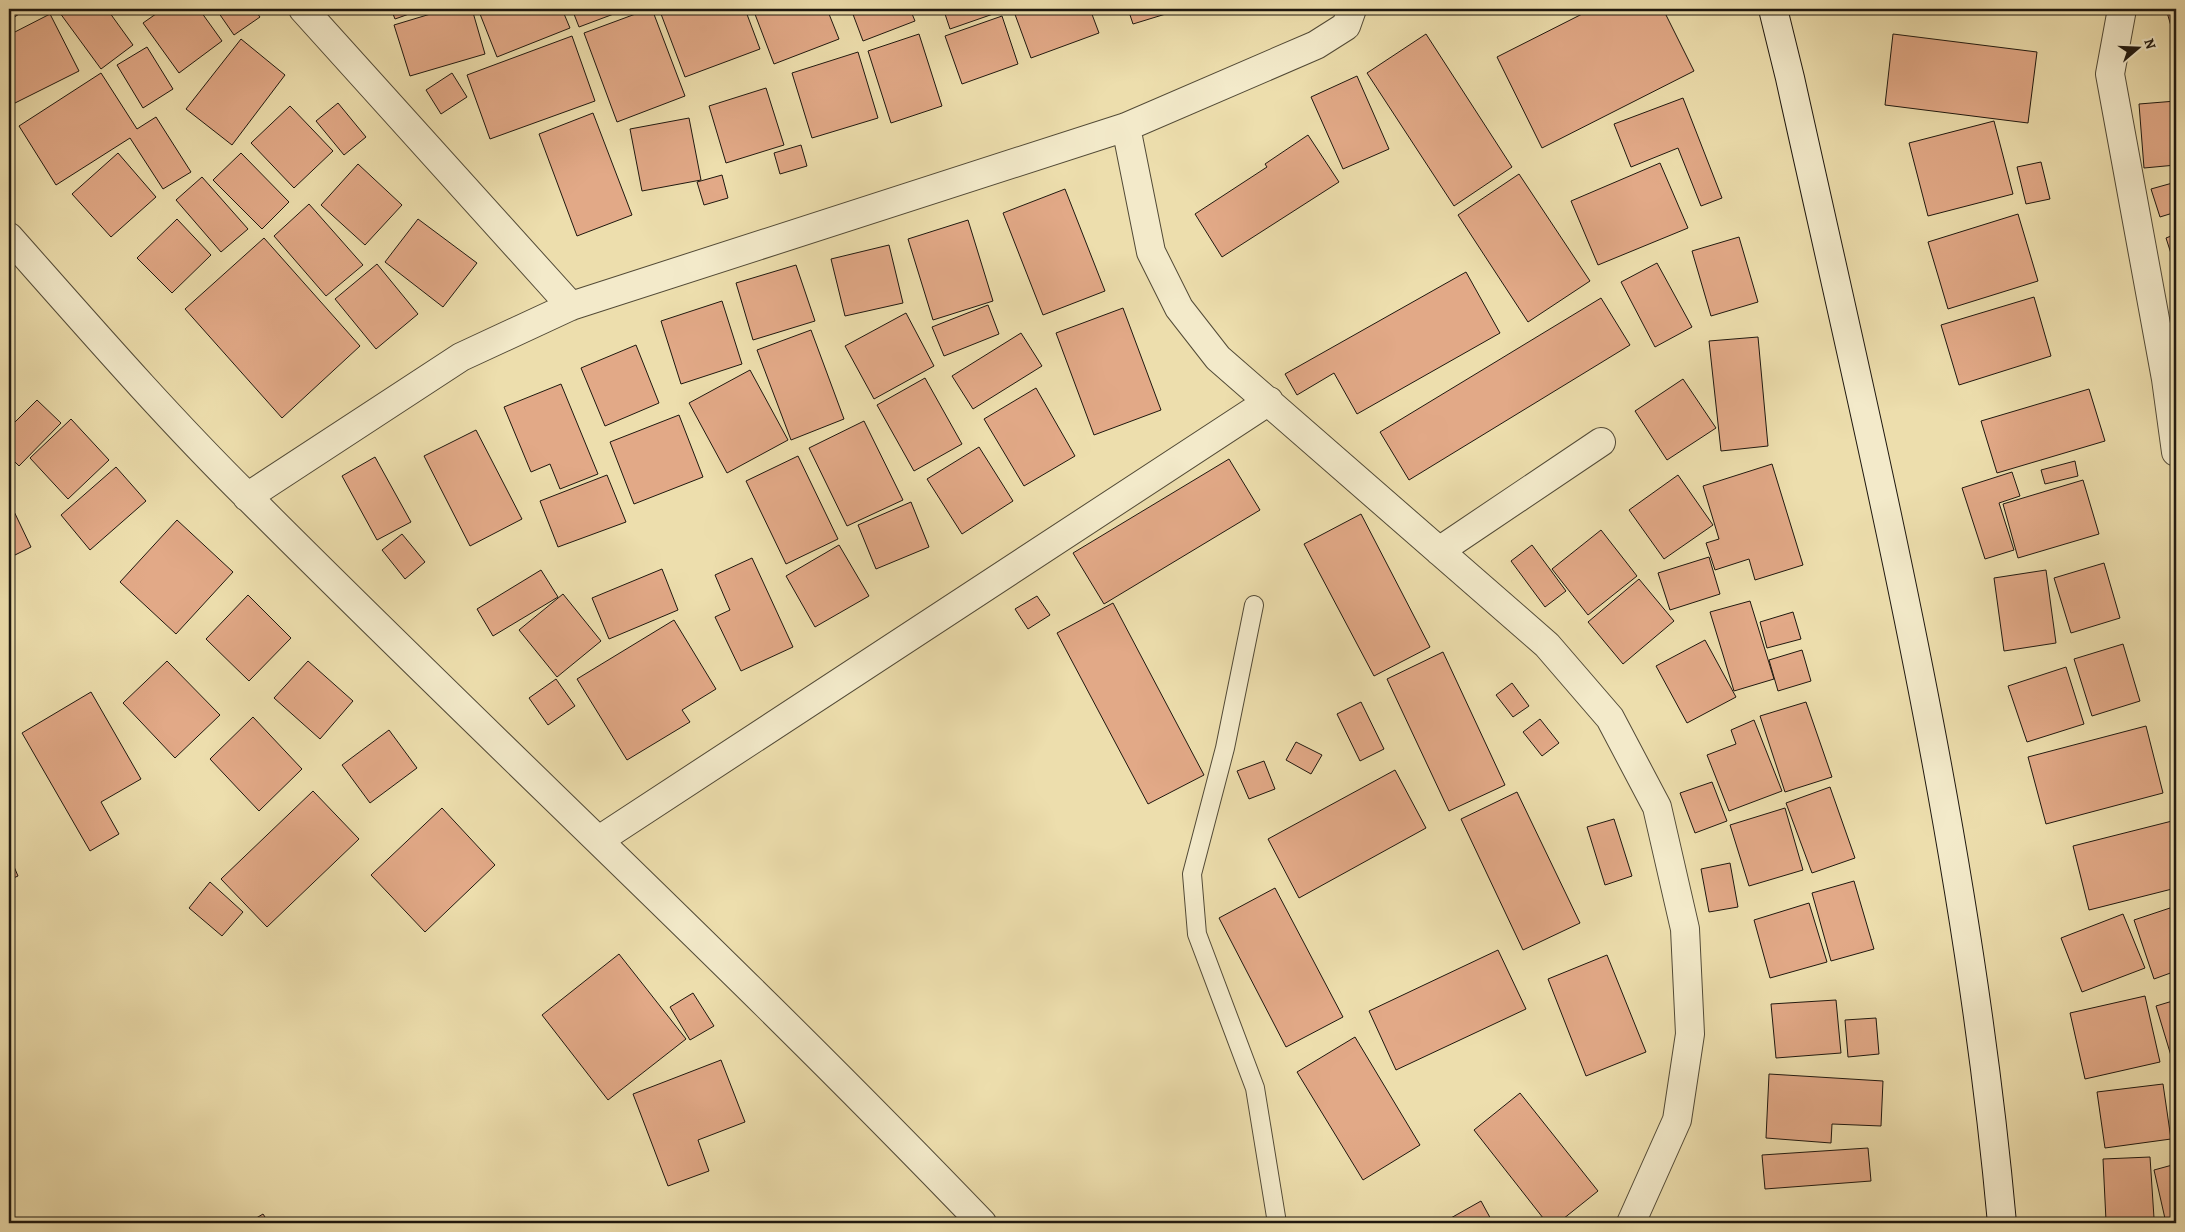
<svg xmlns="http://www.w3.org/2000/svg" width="2185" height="1232" viewBox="0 0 2185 1232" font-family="Alegreya,serif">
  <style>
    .building { fill: #e2a987; stroke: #1f180f }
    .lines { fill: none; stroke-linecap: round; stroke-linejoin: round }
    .lane-casing { stroke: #524a36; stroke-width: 20 }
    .street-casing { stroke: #524a36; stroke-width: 30 }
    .secondary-casing { stroke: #1f180f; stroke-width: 30 }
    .lane { stroke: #f3eaca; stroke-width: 18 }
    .street { stroke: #f3eaca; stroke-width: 28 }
    .secondary { stroke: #f3eaca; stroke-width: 28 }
  </style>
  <rect width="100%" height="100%" fill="#eddead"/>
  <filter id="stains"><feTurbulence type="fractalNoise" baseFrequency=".004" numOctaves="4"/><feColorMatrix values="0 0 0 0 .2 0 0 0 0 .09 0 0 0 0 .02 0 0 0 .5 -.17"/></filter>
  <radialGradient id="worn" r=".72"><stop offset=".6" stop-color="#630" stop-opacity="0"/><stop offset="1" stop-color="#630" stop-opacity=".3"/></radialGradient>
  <path class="building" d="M9,9h17l-17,12z
    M57,9h50l26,36 -32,24z
    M163,9h36l23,32 -43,32 -36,-50z
    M216,9h38l6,8 -26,18z
    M391,9h32l-28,10z
    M447,9h25l13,45 -75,22 -16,-51z
    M478,9h84l8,19 -73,29z
    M572,9h55l-48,18z
    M649,9h3l33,87 -68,26 -33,-89z
    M674,9h71l15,40 -75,28 -24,-63z
    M753,9h74l12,30 -65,25z
    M851,9h59l5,12 -52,20z
    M952,9h43l1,4 -46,16 -6,-18z
    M1013,9h77l9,24 -68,25z
    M1128,9h54l-49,15z
    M1592,9h71l31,62 -152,77 -45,-91z
    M2166,9h10v34z
    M50,14l29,57 -70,35v-71z
    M1002,16l16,48 -56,20 -17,-48z
    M919,34l23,72 -51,17 -23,-72z
    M1426,34l86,133 -58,39 -87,-133z
    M1893,34l144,18 -9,71 -143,-18z
    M572,36l23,65 -105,38 -23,-64z
    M241,39l44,36 -53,70 -46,-36z
    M147,47l26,42 -30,19 -26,-43z
    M858,52l20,66 -66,20 -20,-65z
    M101,73l36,56 19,-12 35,55 -28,17 -33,-51 -74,47 -37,-59z
    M452,73l15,24 -26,17 -15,-24z
    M1357,76l32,73 -46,20 -32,-72z
    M766,88l18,57 -58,18 -17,-57z
    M1683,98l39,100 -21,8 -23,-58 -47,19 -17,-43z
    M2176,101v64l-32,3 -5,-64z
    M338,103l28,34 -22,18 -28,-34z
    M290,106l43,45 -39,37 -43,-45z
    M593,113l39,102 -55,21 -38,-102z
    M689,118l12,62 -59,11 -12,-62z
    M1994,121l19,73 -85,22 -19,-73z
    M1308,135l31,47 -117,75 -27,-43 72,-47 -2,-3z
    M801,145l6,21 -27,8 -6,-21z
    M118,153l38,44 -45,40 -39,-43z
    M241,153l48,49 -27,27 -49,-49z
    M2041,162l9,37 -24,5 -9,-37z
    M1660,163l28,65 -90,37 -27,-64z
    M358,164l44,41 -37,40 -44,-40z
    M1519,174l71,107 -62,41 -70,-107z
    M722,175l6,23 -24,7 -7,-23z
    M202,177l46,52 -27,23 -45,-52z
    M2176,182v30l-16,5 -9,-28z
    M1065,189l40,102 -62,24 -40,-102z
    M309,204l54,61 -37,31 -52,-60z
    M2018,214l20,67 -90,28 -20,-67z
    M177,219l34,36 -39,38 -35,-35z
    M418,219l59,44 -34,44 -58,-45z
    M968,220l25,81 -60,19 -25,-81z
    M2176,234v35l-10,-31z
    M1739,237l19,65 -47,14 -19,-65z
    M264,238l96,108 -78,72 -97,-109z
    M889,245l14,58 -58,13 -14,-57z
    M1657,263l35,64 -37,20 -34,-65z
    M377,264l41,50 -42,35 -41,-50z
    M796,265l19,56 -62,19 -17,-57z
    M1466,272l34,61 -143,81 -23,-41 -37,22 -12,-21z
    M2034,297l17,59 -92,29 -18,-60z
    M1601,298l29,47 -221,135 -29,-48z
    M722,301l20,63 -61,20 -20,-63z
    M988,305l11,29 -55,22 -12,-29z
    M1123,308l38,102 -67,25 -38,-102z
    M906,313l28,53 -60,33 -29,-53z
    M811,330l33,89 -53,21 -34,-90z
    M1021,333l21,33 -69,43 -21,-33z
    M1758,337l10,109 -47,5 -12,-110z
    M636,345l23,58 -54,23 -24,-58z
    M750,370l38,70 -61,33 -38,-70z
    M925,378l37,66 -48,27 -37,-66z
    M1683,379l33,49 -49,32 -32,-49z
    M561,384l37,90 -38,15 -10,-25 -19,8 -27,-65z
    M1036,388l39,68 -51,30 -40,-67z
    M2089,389l16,52 -108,32 -16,-52z
    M37,400l24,23 -42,43 -10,-10v-28z
    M679,415l24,62 -69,27 -24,-62z
    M71,419l38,41 -41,39 -38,-41z
    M864,421l39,79 -56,26 -38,-78z
    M476,430l46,89 -52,27 -46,-90z
    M979,447l34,54 -51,33 -35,-55z
    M798,456l40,83 -52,25 -40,-83z
    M375,457l36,65 -34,18 -35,-64z
    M1229,459l31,51 -156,94 -31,-51z
    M2075,461l3,15 -33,8 -4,-14z
    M1772,464l31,101 -48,15 -6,-21 -34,11 -9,-27 13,-4 -16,-53z
    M116,467l30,34 -56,49 -29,-35z
    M2012,472l8,24 -21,7 15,47 -29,9 -23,-71z
    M607,475l19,47 -68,25 -18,-46z
    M1678,475l35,50 -49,34 -35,-49z
    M2083,480l16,54 -81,24 -15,-54z
    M9,501l22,46 -22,11z
    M911,502l18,45 -53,22 -18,-44z
    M1361,514l69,133 -56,29 -70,-132z
    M177,520l56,52 -57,62 -56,-52z
    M1601,530l36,46 -49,39 -36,-46z
    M402,534l23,28 -20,17 -23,-29z
    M839,545l30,51 -54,31 -29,-51z
    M1532,545l34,46 -21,16 -34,-46z
    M1709,557l11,37 -50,16 -12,-37z
    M752,558l41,89 -52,24 -26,-54 15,-7 -15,-35z
    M2104,563l16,55 -49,15 -17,-55z
    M662,569l16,41 -69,29 -17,-41z
    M541,570l17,27 -65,39 -16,-27z
    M2046,570l10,73 -52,8 -10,-73z
    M1639,579l35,42 -51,43 -35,-42z
    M563,594l38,47 -44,36 -38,-47z
    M248,595l43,43 -42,43 -43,-42z
    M1037,596l13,19 -22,14 -13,-20z
    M1750,601l24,78 -40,12 -24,-79z
    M1113,603l91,172 -56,29 -91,-171z
    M1793,612l8,27 -34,9 -7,-26z
    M674,620l42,69 -34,21 8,12 -63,38 -50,-81z
    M1705,640l31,57 -49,26 -31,-57z
    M2123,644l17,57 -48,15 -18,-57z
    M1802,650l9,31 -33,10 -9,-31z
    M1443,652l62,133 -56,26 -62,-132z
    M167,661l53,54 -45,43 -52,-55z
    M308,661l45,40 -33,38 -46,-41z
    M2066,667l18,57 -57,18 -19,-56z
    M556,679l19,27 -27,19 -19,-27z
    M1512,683l17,23 -16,11 -17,-22z
    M91,692l50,87 -40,23 18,32 -29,17 -68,-118z
    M1361,702l23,47 -24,12 -23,-47z
    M1806,702l26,75 -47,15 -25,-76z
    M253,717l49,52 -43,42 -49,-52z
    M1540,719l19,24 -17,13 -19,-24z
    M1754,720l28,71 -53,20 -22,-56 29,-11 -5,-14z
    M2146,726l17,67 -117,31 -18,-67z
    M389,730l28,38 -47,35 -28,-38z
    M1296,742l26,13 -11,19 -25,-14z
    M1264,761l11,28 -26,10 -12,-28z
    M1395,770l31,58 -127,70 -31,-59z
    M1712,782l15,39 -32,12 -15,-40z
    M1830,787l25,71 -43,15 -26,-70z
    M313,791l46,48 -92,88 -46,-48z
    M1517,792l63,131 -57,27 -62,-131z
    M442,808l53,57 -70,67 -54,-57z
    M1785,808l18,62 -54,16 -19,-61z
    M1614,819l18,57 -27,9 -18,-58z
    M2176,820v68l-87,22 -16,-64z
    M9,855l9,21 -9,4z
    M1730,863l8,44 -29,5 -8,-43z
    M1854,881l20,68 -43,12 -19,-68z
    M210,882l33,30 -21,24 -33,-28z
    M1275,888l68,129 -57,30 -67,-129z
    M1809,903l18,59 -57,16 -16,-58z
    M2176,906v65l-22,8 -20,-59z
    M2123,914l22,54 -63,24 -21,-54z
    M1498,950l28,59 -130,61 -27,-59z
    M619,954l67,85 -78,61 -66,-85z
    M1607,955l39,97 -60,24 -38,-97z
    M693,993l21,33 -24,14 -20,-33z
    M2145,996l15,66 -75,17 -15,-66z
    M1836,1000l5,53 -65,5 -5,-54z
    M2176,1000v58l-4,1 -16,-53z
    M1876,1018l3,36 -31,3 -3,-37z
    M1355,1037l65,108 -57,35 -66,-108z
    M721,1060l24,62 -47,18 11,31 -41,15 -35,-92z
    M1769,1074l114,7 -2,45 -49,-2 -1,19 -65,-5z
    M2163,1084l8,55 -66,9 -8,-56z
    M1520,1093l78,98 -40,32h-11l-73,-93z
    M1868,1148l3,33 -106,8 -3,-34z
    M2150,1157l4,61 -48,3 -3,-62z
    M2176,1164v59h-10l-12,-53z
    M1481,1201l12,22h-51z
    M263,1214l6,9h-21z"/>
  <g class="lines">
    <g class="lane-casing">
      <path id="lane" d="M1254,605l-29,143 -33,126 5,60 58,154 22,135"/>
    </g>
    <g class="street-casing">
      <path id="street" d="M303,9l268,297
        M2122,9l-12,65 56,305 10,73
        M1126,127l25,125 28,56 39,50 329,287 63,73 47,89 28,122 5,105 -13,86 -46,103
        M9,237c78,88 156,178 240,261 243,244 495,477 733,725
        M247,497l214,-140 110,-51 555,-179 190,-82 30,-19 6,-17
        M1439,551l162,-109
        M599,840l670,-439"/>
    </g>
    <g class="secondary-casing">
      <path id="secondary" d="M1773,9l17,69c84,379 177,758 212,1145"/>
    </g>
    <use href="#lane" class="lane"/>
    <use href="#street" class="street"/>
    <use href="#secondary" class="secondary"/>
  </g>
  <rect width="2185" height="1232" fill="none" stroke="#eddead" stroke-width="30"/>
  <rect x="10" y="10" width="2165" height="1212" fill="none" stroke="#1f180f" stroke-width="2.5"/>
  <rect x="15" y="15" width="2155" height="1202" fill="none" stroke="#1f180f"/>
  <g transform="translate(2138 48) rotate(71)" stroke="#f3eaca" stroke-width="4" paint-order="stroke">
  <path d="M0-4L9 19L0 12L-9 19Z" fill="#1f180f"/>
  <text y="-8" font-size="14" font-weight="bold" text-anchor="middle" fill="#1f180f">N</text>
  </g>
  <rect width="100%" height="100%" filter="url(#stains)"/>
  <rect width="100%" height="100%" fill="url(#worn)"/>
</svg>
